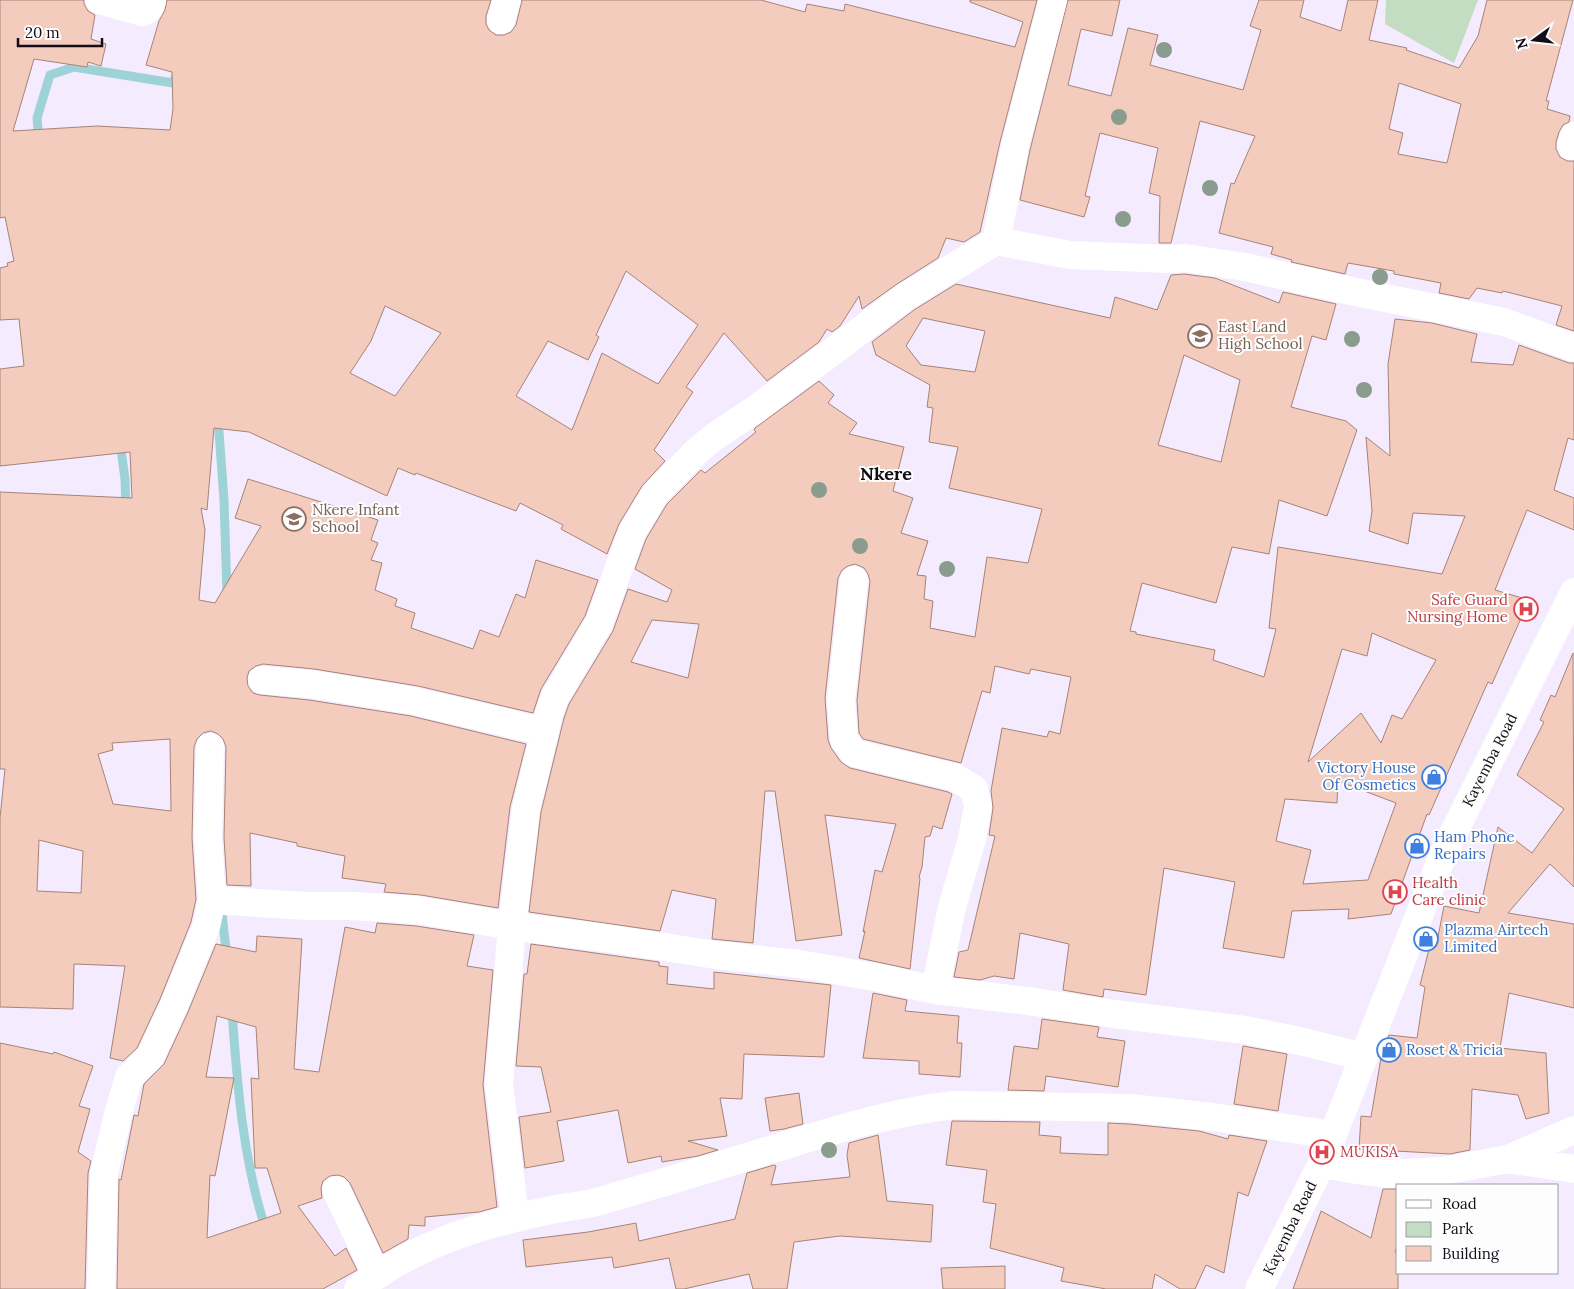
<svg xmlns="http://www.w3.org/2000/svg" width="1574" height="1289" viewBox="0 0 1574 1289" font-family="Lora,serif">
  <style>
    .green { fill: #c2ddc1 }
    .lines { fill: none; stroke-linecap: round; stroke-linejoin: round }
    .stream { stroke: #9dd2d7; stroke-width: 9 }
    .building { fill: #f3ccbe; stroke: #a78376; fill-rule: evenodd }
    .minor { stroke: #fff; stroke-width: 28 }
    .tree { fill: #899c8e }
    .labels { text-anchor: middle; stroke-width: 4; stroke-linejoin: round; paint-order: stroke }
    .education-label { font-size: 15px; fill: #785e54; stroke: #fdfdfd; text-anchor: start }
    .health-label { font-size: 15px; fill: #be3a42; stroke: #fdfdfd; text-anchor: start }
    .street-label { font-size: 15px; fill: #130d18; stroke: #fdfdfd }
    .shop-label { font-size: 15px; fill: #366cbe; stroke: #fdfdfd; text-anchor: start }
    .quarter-label { font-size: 18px; font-weight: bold; fill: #130d18; stroke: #fdfdfd }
  </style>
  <rect width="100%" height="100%" fill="#f5ebff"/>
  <path class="green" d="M1386,0h92l-24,63 -69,-39z"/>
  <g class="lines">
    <path class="stream" d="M39,141l-2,-23 13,-43 24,-8 99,16 4,-10
      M218,418l6,82 3,93
      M120,442l5,37 1,29
      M221,906l6,52
      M232,1011c5,72 11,150 34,219"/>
  </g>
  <path class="building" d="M0,0h84v4l4,7 7,4 -4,24 15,5 -5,22 -13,-4 -1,5 -53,-8 -21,72 84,-5 73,4 3,-21 -1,-37 -26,-7 13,-44 6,-11 2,-10h324l-5,16v8l3,6 7,5h8l7,-3 5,-7 6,-25h239l44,12 2,-8 37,7 1,-7 170,43 8,-25 -53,-20v-2h67l-37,142 -20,90 -16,10 -18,-4 -8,20 -41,26 -35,25 -3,-13 -19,30 -8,6 -5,-3 -8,13 -52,39 -43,-48 -38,54 7,5 -39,58 11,11 -23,25 -23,38 -12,30 -46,-25 2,-4 -43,-22 -4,8 -100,-38 -1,2 -17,-7 -11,28 -138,-64 -35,-4 -7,82 -6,-2 4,22 -6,70 16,3 46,-77 -26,-8 13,-39 130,41 -7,20 7,3 -7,17 11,3 -7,27 22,9 -2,7 20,7 -4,15 62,21 7,-19 19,7 17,-43 9,4 11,-38 62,20 -13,36 -44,73 -8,24 -115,-27 -104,-17 -51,-5 -7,2 -7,5 -2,7 1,8 5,7 7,2 49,5 102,16 115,28 -16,63 -12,101 -77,-13 -37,-3 2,-8 -44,-6 3,-22 -48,-10v-3l-47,-10 1,53 -24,-1 -3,-47 2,-91 -3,-8 -5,-5 -7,-3 -8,2 -6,6 -3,8 -2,91 4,61 -5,23 -31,77 -23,49 -14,13 -13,-3 15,-92 -51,-2 -1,45 -73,-2v-189l5,-49h-5v-277l132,6 -2,-46 -130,14v-97l24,-3 -5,-47 -19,1v-52l8,-2 -1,-3 7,-2 -9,-44 -5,1zM626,271l72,54 -40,59 -56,-31 -30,77 -56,-34 32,-55 40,19 11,-23 -3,-2zM385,306l56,27 -46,63 -45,-23 21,-32zM170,739l1,72 -58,-7 -15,-50 15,-4 -1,-7zM39,840l44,11 -2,42 -44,-2z
    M1068,0h52l-8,36 -31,-7 -13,56 43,11 17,-68 30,7 -8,30 93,25 18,-60 -11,-4 9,-26h45l-4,17 41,14 7,-31h30l-9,40 38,8 -1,2 53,18 19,-32 9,-36h86l-27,101h3l-2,8 23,7 -1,6 -6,3 -4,7 -3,10v7l4,8 7,4h7v170l-18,-6 6,-19 -59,-15 -1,2 -25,-5 -8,11 -30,-6 2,-10 -47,-9v-3l-46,-8 -3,11 -54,-12 1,-2 -21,-6 2,-7 -54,-14 12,-50 3,1 21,-48 -55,-15 -29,122h-12l1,-47 -11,-3 9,-45 -58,-15 -15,63 5,1 -6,20 -64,-17 10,-50zM1399,83l62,21 -14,59 -49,-9 5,-21 -14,-4z
    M1184,274l31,4 64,25 4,-11 53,12 -10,36 -14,-4 -21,71 55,14 11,9 -30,86 -48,-16 -10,54 -37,-7 -16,56 -74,-20 -12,48 6,1v2l79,16 -2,10 51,17 12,-48 -7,-1 9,-81 164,27 23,-58 -52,-3 -5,31 -39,-13 3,-20 -6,-74 24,19 -2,-92 7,-45 37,4 45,11 -6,28 42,3 6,-20 50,18h5v77l-6,-2 -14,52 20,8v32l-47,-20 -32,80 34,10 -37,84 -4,-2 -59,133 -2,-1 -36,100 -43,5 1,-10 -57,2 -8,47 -61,-10 12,-66 -71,-14 -18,127 -42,-6 -1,8 -40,-7 6,-46 -49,-11 -6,46 -20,-3 -14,4 -26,-3 5,-25 9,-2 27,-114 -6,-1 4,-27 -2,-17 11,-63 45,9 2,-6 11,3 11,-57 -40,-8 -2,5 -34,-8 -5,27 -8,-2 -21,72 -98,-24 -4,-6 -2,-33 13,-119 -2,-7 -4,-6 -9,-4 -7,2 -6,4 -4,8 -13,120 3,42 3,8 10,14 9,6 98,24 4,2 -10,35 -9,-3 -3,10 -5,1 -3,30 -3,10 1,1 -10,91 -51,-11 6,-27 -2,1 12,-62 7,2 14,-48 -71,-9 17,120 -46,6 -21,-150h-10l-12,152 -41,-4 4,-40 -44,-9 -12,41 -131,-19 12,-100 23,-94 5,-14 44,-73 15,-42 39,13 5,-12 -37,-21 11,-30 21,-35 34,-34 4,3 51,-41 -2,-2 1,-2 64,-47 15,14 -6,8 29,20 -8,11 55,13 -11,44 20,7 -12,35 27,8 -11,34 9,1 -2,23 9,2 -3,27 45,9 12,-80 41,6 14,-54 -93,-21 9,-41 -29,-5 4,-34 -6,-1 3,-22 -54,-30 -4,-13 42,-32 42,-26 154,34 5,-21 42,13 14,-35zM923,318l62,13 -10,41 -54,-7 -15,-19zM1184,355l56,25 -19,82 -63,-17zM652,620l47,4 -11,54 -57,-16zM1372,633l64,27 -34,59 -10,-4 -11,28 -20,-30 -53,49 34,-113 25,7zM1338,781l58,22 -28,77 -65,4 8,-34 -35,-9 9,-42 52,4z
    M1573,653l1,234 -24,-23 -42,49 66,11v84l-65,-15 -9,55 46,5 3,60 -23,6 -8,-24 -46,-6 -2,61 -20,4 -91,-5 2,-33 10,1 11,-65 7,-17 28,3 8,-51 -5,-2 10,-40 6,2 8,-41 35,7 19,-86 34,26 32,-44 -47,-34 27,-53 -4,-2 11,-25 4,2z
    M377,923l39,3 58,9 -7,31 26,4 -10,115 14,122 -18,5 -54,5v9l-16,-1 -1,14 -25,14 -33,-70 -6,-6 -6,-2 -8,1 -7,5 -2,7 1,10 -24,8 37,50 11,-8 11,22 -34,19h-206l2,-110 2,1 13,-65 4,1 6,-32 20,-20 24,-52 28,-68 40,8 1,-16 45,3 -8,130 25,3 26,-145 30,6zM217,1016l39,11 3,52 -8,-1 4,90h12l14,45 -74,25 3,-63 5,1 19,-98 -28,-1z
    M531,944l128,18v4l9,1 -1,17 47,5v-17l117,13 -7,72 -80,-3 -2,45 -22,-1 7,38 -39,5 30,9 -20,6 -36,6 -1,-6 -33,7 -10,-53 -61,11 7,40 -39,7 -6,-51 32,-5 -10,-45 -25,-1 8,-92h3z
    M873,993l34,7 -2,11 54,5 -2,27h5l-2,34 -41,-3v-13l-56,-3z
    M1042,1019l57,8 -2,10 28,4 -7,46 -72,-11 -2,15 -36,-1 6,-44 24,3z
    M0,1043l53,11 1,-2 39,14 -14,40 11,3 -12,43 13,9 -3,12 -3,116h-85z
    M1243,1046l44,8 -9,57 -44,-7z
    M799,1093l4,31 -19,5 -14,2 -5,-33z
    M952,1121l88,1 -1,13 22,2 -1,16 48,2v-32l21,1 70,7 29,8 1,-4 38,6 -19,55 -10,-4 -14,81 -18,-8 -11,24h-15l-25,-15 -3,15h-46l-45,-8 3,-13 -74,-20 6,-44 -13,-2 4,-32 -41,-5z
    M878,1135l9,66 46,4 -2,37 -91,-6 -46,6 -7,47h-34l-4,-15 -65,15h-8l-7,-31 -55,10 -2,-11 -86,10 -3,-27 65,-8 48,-9 3,18 96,-22 12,-46 27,-8 2,1 -5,19 79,-8 -3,-22 2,-12z
    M1383,1189h15v53l-3,10 3,3v34h-105l28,-78 50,27z
    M1005,1266v23h-62l-2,-21z"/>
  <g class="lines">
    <path class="minor" d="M99,0l43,12c7,-2 9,-5 10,-12
      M501,20l6,-20
      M1571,146l3,-10
      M996,241l19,-95 38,-146
      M854,580l-13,120 3,39 10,14 100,24 20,12 4,17 -6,33 -20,68 -17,83
      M262,680l49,4 103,17 131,31
      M212,900l94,6h46l66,4 94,16 93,12 111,17 83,9 81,14 55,12 100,12 79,12 131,16 55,11 64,16
      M1508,1159l66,10
      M1322,1163l27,6 37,5 56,-3 66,-12 66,-29
      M336,1190l40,84
      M515,1218l-16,-135 13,-157 14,-117 23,-95 6,-17 44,-74 33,-91 23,-38 43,-44 16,-13 42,-28 149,-112 91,-56 74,14 101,4 14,-1 60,9 101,23 158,32 70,26
      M101,1289l3,-116 16,-66 9,-30 21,-20 24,-52 32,-78 6,-27 -4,-62 2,-91
      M358,1289c56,-45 128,-66 198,-80 12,-2 25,-4 37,-6 21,-6 42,-12 62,-18 47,-14 94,-29 141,-43 52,-16 104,-31 158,-37l176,3 83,9 120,18
      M1259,1289l63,-126 122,-311 130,-260"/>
  </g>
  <g class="tree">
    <circle cx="1164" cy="50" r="8"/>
    <circle cx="1119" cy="117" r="8"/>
    <circle cx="1210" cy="188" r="8"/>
    <circle cx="1123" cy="219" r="8"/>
    <circle cx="1380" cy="277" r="8"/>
    <circle cx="1352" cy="339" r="8"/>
    <circle cx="1364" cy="390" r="8"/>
    <circle cx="819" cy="490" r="8"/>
    <circle cx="860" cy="546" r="8"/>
    <circle cx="947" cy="569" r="8"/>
    <circle cx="829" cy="1150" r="8"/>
  </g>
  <defs>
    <g id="school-ring" transform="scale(1.25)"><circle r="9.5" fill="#fdfdfd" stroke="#8d6e63" stroke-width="1.5"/><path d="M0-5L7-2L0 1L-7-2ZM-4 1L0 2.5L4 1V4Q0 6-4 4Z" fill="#8d6e63"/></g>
    <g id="hospital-ring" transform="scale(1.25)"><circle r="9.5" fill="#fdfdfd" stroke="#e0444e" stroke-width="1.5"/><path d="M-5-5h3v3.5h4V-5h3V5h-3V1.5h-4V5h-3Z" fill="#e0444e"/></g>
    <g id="shop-ring" transform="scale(1.25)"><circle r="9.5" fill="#fdfdfd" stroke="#3f7fe0" stroke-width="1.5"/><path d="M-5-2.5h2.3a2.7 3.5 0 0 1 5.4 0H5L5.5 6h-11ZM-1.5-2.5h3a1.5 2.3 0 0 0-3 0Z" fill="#3f7fe0"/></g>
  </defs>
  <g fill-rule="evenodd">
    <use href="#school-ring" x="1200" y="336"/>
    <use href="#school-ring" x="294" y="519"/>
    <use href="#hospital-ring" x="1526" y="609"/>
    <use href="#shop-ring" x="1434" y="777"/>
    <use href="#shop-ring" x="1417" y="846"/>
    <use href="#hospital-ring" x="1395" y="892"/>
    <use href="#shop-ring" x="1426" y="939"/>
    <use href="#shop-ring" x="1389" y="1050"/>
    <use href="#hospital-ring" x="1322" y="1152"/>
  </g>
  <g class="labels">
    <g class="education-label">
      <text x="1218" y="332">East Land<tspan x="1218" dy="17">High School</tspan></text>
      <text x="312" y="515">Nkere Infant<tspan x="312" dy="17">School</tspan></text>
    </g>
    <g class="health-label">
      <text x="1508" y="605" text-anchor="end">Safe Guard<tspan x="1508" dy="17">Nursing Home</tspan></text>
      <text x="1412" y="888">Health<tspan x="1412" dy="17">Care clinic</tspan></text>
      <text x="1340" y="1157">MUKISA</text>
    </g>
    <g class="street-label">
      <text transform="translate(1490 760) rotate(-63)" y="5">Kayemba Road</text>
      <text transform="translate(1290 1228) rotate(-64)" y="5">Kayemba Road</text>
    </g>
    <g class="shop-label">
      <text x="1416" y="773" text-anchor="end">Victory House<tspan x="1416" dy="17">Of Cosmetics</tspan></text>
      <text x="1434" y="842">Ham Phone<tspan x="1434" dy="17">Repairs</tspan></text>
      <text x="1444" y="935">Plazma Airtech<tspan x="1444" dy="17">Limited</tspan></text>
      <text x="1406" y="1055">Roset &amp; Tricia</text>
    </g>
    <g class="quarter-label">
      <text x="886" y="480">Nkere</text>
    </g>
  </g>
  <rect x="1396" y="1184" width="162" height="90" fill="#fdfdfd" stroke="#9f9da1"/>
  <rect x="1406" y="1200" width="25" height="8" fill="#ffffff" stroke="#9f9da1"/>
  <text x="1442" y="1209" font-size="15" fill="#130d18">Road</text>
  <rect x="1406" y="1222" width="25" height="15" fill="#c2ddc1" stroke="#9f9da1"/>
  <text x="1442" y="1234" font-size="15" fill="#130d18">Park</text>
  <rect x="1406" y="1246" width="25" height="15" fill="#f3ccbe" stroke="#9f9da1"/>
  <text x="1442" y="1259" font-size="15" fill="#130d18">Building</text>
  <g transform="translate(1534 40) rotate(255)" stroke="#fdfdfd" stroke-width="4" paint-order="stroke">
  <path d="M0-4L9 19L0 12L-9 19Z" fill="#130d18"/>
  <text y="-8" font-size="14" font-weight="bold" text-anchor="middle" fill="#130d18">N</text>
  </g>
  <path d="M18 38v8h84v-8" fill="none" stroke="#130d18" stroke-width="2.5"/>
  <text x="25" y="38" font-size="15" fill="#130d18" stroke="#fdfdfd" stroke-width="4" paint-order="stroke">20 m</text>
</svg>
